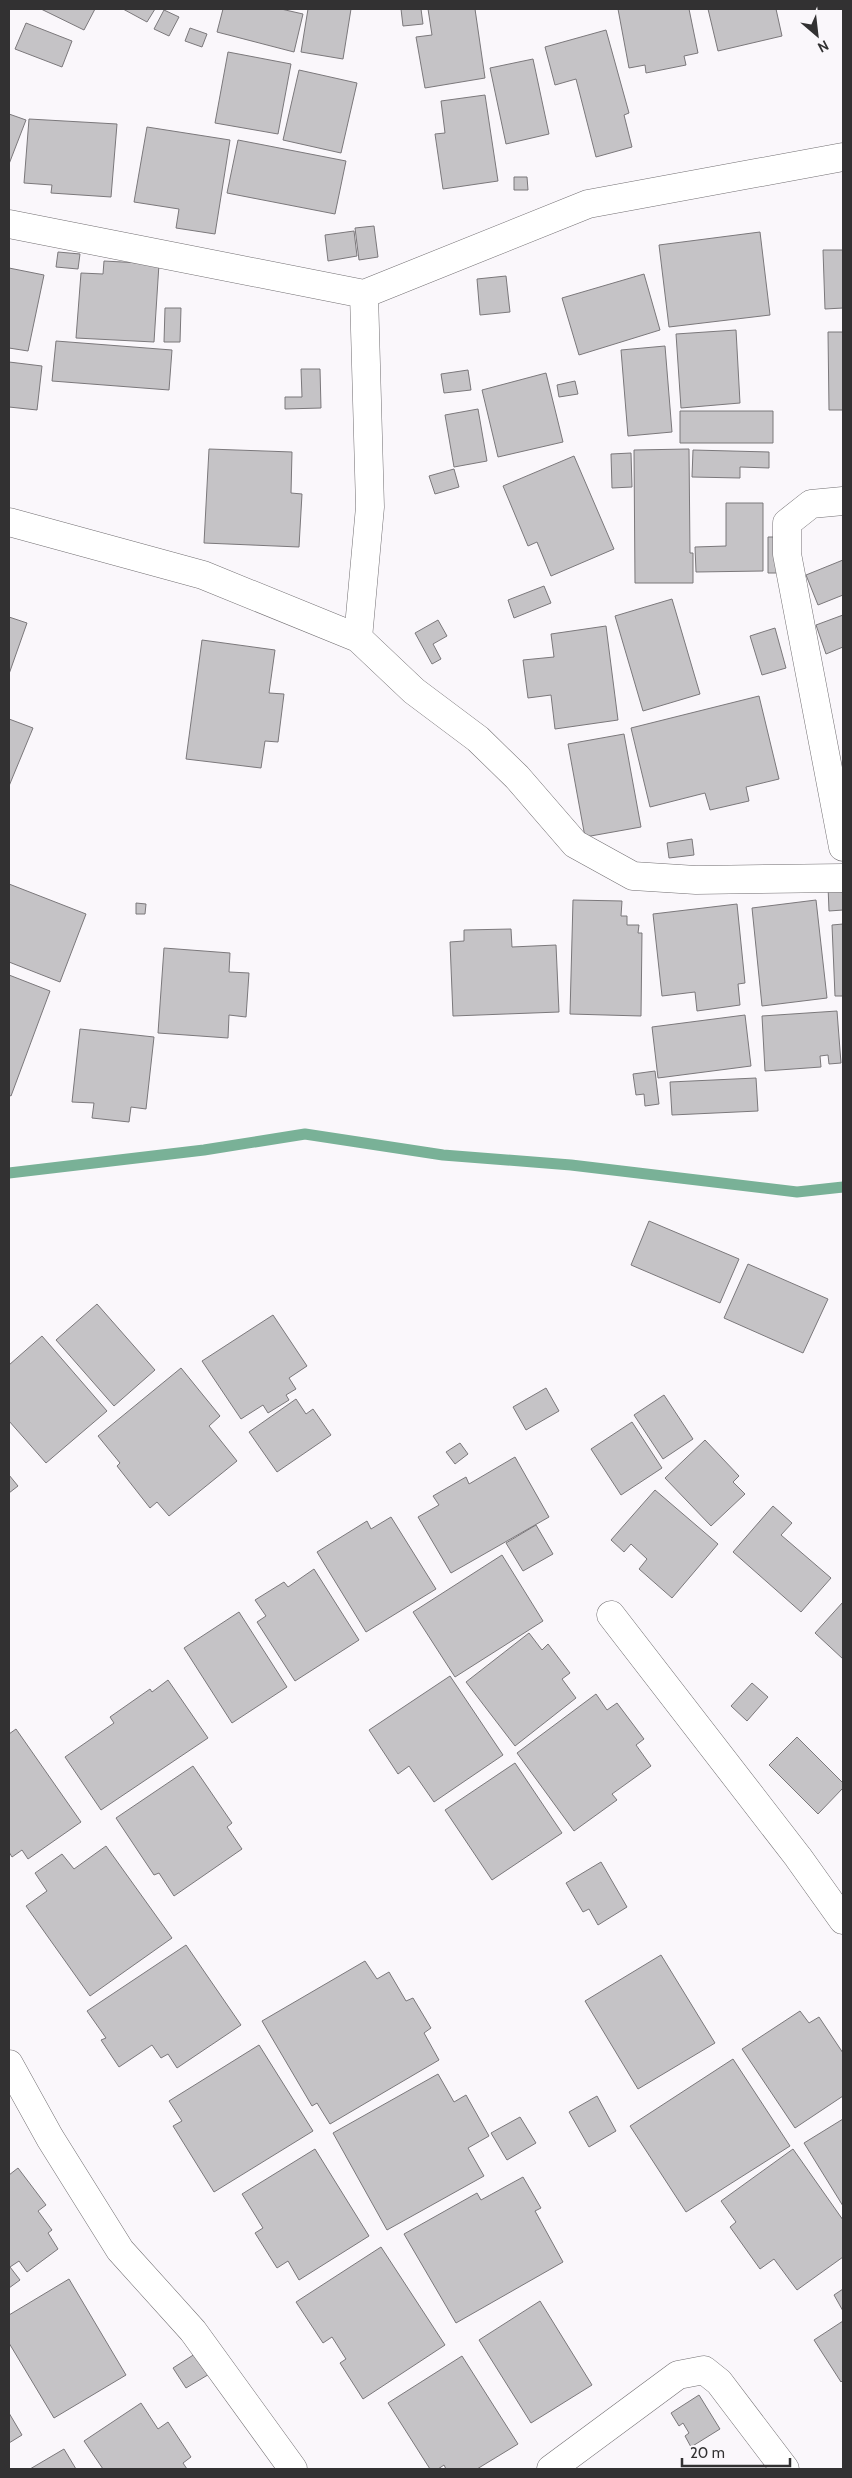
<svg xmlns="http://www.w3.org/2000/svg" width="852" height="2478" viewBox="0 0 852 2478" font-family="Cabin,sans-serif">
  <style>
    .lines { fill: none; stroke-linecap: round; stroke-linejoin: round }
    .stream { stroke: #79b197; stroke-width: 11 }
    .building { fill: #c5c3c6; stroke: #7b787b }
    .minor-casing { stroke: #726f72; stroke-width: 29 }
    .minor { stroke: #fff; stroke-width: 28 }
  </style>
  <rect width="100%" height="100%" fill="#faf7fb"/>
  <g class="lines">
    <path class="stream" d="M9,1173l195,-23 101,-16 138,21 128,10 226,27 46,-5"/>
  </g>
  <path class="building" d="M41,9h54l-11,21z
    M123,9h32l-8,13z
    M223,9h58l22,5 -9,38 -77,-20z
    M308,9h43l-8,50 -42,-7z
    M401,9h20l2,15 -20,2z
    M428,9h47l10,69 -60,10 -9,-51 16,-2z
    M618,9h71l9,44 -14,3 2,9 -40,8 -1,-8 -16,3z
    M708,9h68l6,27 -64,15z
    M164,10l15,7 -10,19 -15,-7z
    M26,23l46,18 -10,26 -47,-18z
    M190,28l17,6 -5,13 -17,-6z
    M606,30l23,83 -5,2 8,32 -36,10 -20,-78 -21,6 -10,-38z
    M228,52l63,12 -13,70 -63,-11z
    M533,59l16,75 -43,10 -16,-76z
    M299,70l58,13 -16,70 -58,-13z
    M485,95l13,86 -55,8 -8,-55 10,-1 -4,-32z
    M9,114l17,6 -17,44z
    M29,119l88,5 -6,73 -60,-4 1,-8 -28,-2z
    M147,127l83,13 -15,94 -39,-6 3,-19 -45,-7z
    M238,140l108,21 -11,53 -108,-21z
    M514,177h13l1,13h-14z
    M374,226l4,31 -19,3 -4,-32z
    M354,231l3,25 -29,5 -3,-26z
    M760,232l10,83 -101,12 -10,-82z
    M823,250h20v58l-18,1z
    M58,252l22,2 -2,15 -22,-2z
    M104,261l55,3 -5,78 -78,-4 5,-65 22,1z
    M9,268l35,7 -16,76 -19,-3z
    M644,274l16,56 -81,25 -17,-57z
    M506,276l4,36 -30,3 -3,-36z
    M165,308h16l-1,34h-16z
    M736,330l4,73 -59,5 -5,-74z
    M828,332h15v78h-14z
    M56,341l116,9 -3,40 -117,-9z
    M665,346l7,86 -44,4 -7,-86z
    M9,362l33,4 -5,44 -28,-3z
    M301,369h19l1,39 -36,1v-12h17z
    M468,370l3,20 -27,3 -3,-19z
    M546,373l17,69 -65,15 -16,-67z
    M575,381l3,13 -19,3 -2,-12z
    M478,409l9,52 -33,6 -9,-52z
    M680,411h93v32h-93z
    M209,449l83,3 -1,41 11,1 -3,53 -95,-4z
    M689,449l1,104h3v30h-58l-1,-133z
    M693,450l76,2v16l-29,-1v11l-48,-1z
    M631,453l1,34 -20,1 -1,-34z
    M574,456l40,93 -63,27 -14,-34 -9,4 -25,-60z
    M454,469l5,18 -24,7 -6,-18z
    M726,503h37v68l-67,1 -1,-25 31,-1z
    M768,537h13l-1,36h-12z
    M843,560v35l-25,10 -12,-30z
    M544,586l7,17 -37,15 -6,-18z
    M672,599l28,95 -57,17 -28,-95z
    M843,615v32l-17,7 -10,-29z
    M9,617l18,6 -18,51z
    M438,620l9,16 -14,8 8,15 -9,5 -17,-31z
    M606,626l12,94 -63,9 -4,-34 -23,3 -5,-38 31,-3 -3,-23z
    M775,628l11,40 -24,7 -12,-39z
    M202,640l73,10 -6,43 15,1 -6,48 -13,-1 -4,27 -75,-9z
    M759,696l20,83 -33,8 3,14 -39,9 -5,-17 -55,14 -19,-79z
    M9,719l24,9 -24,58z
    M624,734l17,93 -56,10 -17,-93z
    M692,839l2,16 -25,3 -2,-15z
    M9,884l77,30 -26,68 -51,-20z
    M828,886h15v24l-14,1z
    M573,900l49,1 -1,15h6v9h12l-1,8h4l-1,83 -71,-2z
    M816,900l11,98 -65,8 -10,-98z
    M136,903l10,1 -1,10h-9z
    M737,904l8,79 -7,1 2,21 -43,6 -2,-19 -33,4 -9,-82z
    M843,924v72h-8l-3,-71z
    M511,929l1,18 44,-2 3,67 -106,4 -3,-74 14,-1v-11z
    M164,948l66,5 -1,19 20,1 -3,44 -17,-2 -1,23 -70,-5z
    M9,975l41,16 -39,105 -2,-1z
    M837,1011l4,52 -12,1 -1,-9 -8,1 1,11 -56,4 -3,-55z
    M745,1015l6,51 -93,12 -6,-51z
    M80,1029l74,8 -8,72 -15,-2 -2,15 -37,-4 2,-15 -22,-1z
    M655,1071l4,33 -14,2 -1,-12 -8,1 -3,-21z
    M756,1078l2,33 -86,4 -2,-33z
    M649,1221l90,38 -19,44 -89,-38z
    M748,1264l80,35 -25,54 -79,-35z
    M97,1304l58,66 -41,36 -58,-66z
    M273,1315l34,51 -18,12 7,11 -10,6 3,5 -21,13 -5,-8 -22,14 -39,-58z
    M42,1336l65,75 -61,52 -37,-42v-56z
    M181,1368l39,48 -11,10 28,35 -68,55 -12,-14 -7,6 -33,-42 3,-3 -22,-27z
    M546,1388l13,23 -33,19 -13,-23z
    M664,1395l29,44 -30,20 -29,-44z
    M296,1399l10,15 7,-5 18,26 -54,37 -28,-40z
    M632,1422l30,46 -41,27 -30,-46z
    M705,1440l34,36 -6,6 12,12 -34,32 -46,-48z
    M460,1443l8,11 -13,10 -9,-12z
    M515,1457l34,60 -98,56 -33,-56 21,-12 -6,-9 33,-19 3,7z
    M9,1475l9,11 -9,7z
    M655,1490l63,54 -46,54 -33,-29 8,-10 -16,-15 -7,8 -13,-12z
    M773,1506l19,17 -11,12 50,43 -30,34 -68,-60z
    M391,1517l45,72 -70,43 -49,-80 50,-31 4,8z
    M536,1525l17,29 -30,17 -17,-28z
    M502,1555l41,66 -88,56 -42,-65z
    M314,1569l45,71 -64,41 -38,-59 9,-6 -11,-16 29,-18 4,5z
    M843,1602v57l-28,-26z
    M239,1612l48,75 -55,36 -48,-75z
    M529,1633l13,17 6,-6 22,29 -8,6 14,19 -61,48 -49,-64z
    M450,1676l53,79 -69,47 -25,-36 -11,8 -29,-44z
    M168,1680l40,58 -107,72 -36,-53 49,-34 -4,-6 40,-28 2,3z
    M752,1683l16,14 -21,24 -16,-15z
    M596,1694l11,16 10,-7 27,36 -8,6 15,21 -39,28 5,6 -43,31 -57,-78z
    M16,1729l65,93 -53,37 -6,-9 -10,7 -3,-5v-118z
    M797,1737l46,46v5l-25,26 -49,-49z
    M515,1763l47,70 -70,47 -47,-70z
    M193,1766l39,57 -5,4 15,22 -68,47 -15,-23 -5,2 -38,-57z
    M106,1846l66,92 -82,58 -64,-90 21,-15 -12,-18 27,-19 12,15z
    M601,1862l26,45 -29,18 -9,-16 -6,3 -17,-29z
    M186,1945l55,80 -64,43 -9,-14 -7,4 -9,-13 -33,22 -18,-27 5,-2 -19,-27z
    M661,1955l54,88 -77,46 -53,-88z
    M365,1961l12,18 12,-7 17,29 7,-3 18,30 -7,5 15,27 -109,64 -13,-21 -5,3 -50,-85z
    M800,2011l9,12 10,-6 24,36v43l-48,32 -53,-79z
    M259,2045l54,86 -99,61 -41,-66 9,-5 -13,-20z
    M733,2059l57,87 -104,66 -56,-86z
    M438,2074l16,28 12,-7 23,41 -21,12 16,28 -97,54 -54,-97z
    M597,2096l19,35 -27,16 -20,-35z
    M520,2117l16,26 -29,17 -16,-27z
    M843,2119v87l-39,-63z
    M315,2149l54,87 -70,44 -11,-19 -11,7 -22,-35 8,-5 -21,-34z
    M793,2149l50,71v37l-46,33 -23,-31 -14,10 -30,-42 6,-5 -15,-21z
    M18,2168l28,37 -8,6 14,19 -4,3 10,16 -31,23 -8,-11 -9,6 10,13 -11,8v-113z
    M523,2177l18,31 -6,3 28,51 -107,61 -52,-89 73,-41 4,7z
    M381,2247l64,98 -82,54 -23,-36 6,-4 -14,-22 -9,6 -27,-41z
    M69,2279l57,96 -72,43 -45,-75v-28z
    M843,2289v22l-9,-16z
    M540,2301l52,84 -61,38 -52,-83z
    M843,2321v59l-2,2 -27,-42z
    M198,2352l13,21 -25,15 -13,-20z
    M462,2356l56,88 -41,25h-31l-2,-4 -6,4h-8l-42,-66z
    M699,2395l21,34 -29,18 -6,-11 4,-3 -6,-10 -4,3 -8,-13z
    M141,2403l17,26 10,-7 23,35 -8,6 4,6h-84l-19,-28z
    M9,2413l13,22 -13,8z
    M64,2449l12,20h-46z"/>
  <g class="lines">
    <g class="minor-casing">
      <path id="minor" d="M9,224l355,70
        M843,501l-32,3 -24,19v31l56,293
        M9,522l194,53 155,63 56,53 64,48 39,38 58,67 58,32 63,4 147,-2
        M358,638l12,-131 -6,-213 224,-90 255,-47
        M611,1615l187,242 45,63
        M9,2064l41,74 70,112 73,81 100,138
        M551,2469l127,-94 26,-5 15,12 66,87"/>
    </g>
    <use href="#minor" class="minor"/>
  </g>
  <rect width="852" height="2478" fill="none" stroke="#323132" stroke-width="20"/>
  <g transform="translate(817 35) rotate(152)" stroke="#faf7fb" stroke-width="4" paint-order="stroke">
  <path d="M0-4L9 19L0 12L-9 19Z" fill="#323132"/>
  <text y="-8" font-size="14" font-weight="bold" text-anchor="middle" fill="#323132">N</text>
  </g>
  <path d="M682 2458v8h108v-8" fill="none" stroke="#323132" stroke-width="2.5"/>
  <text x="690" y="2458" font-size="15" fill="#323132" stroke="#faf7fb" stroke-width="4" paint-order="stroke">20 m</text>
</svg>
